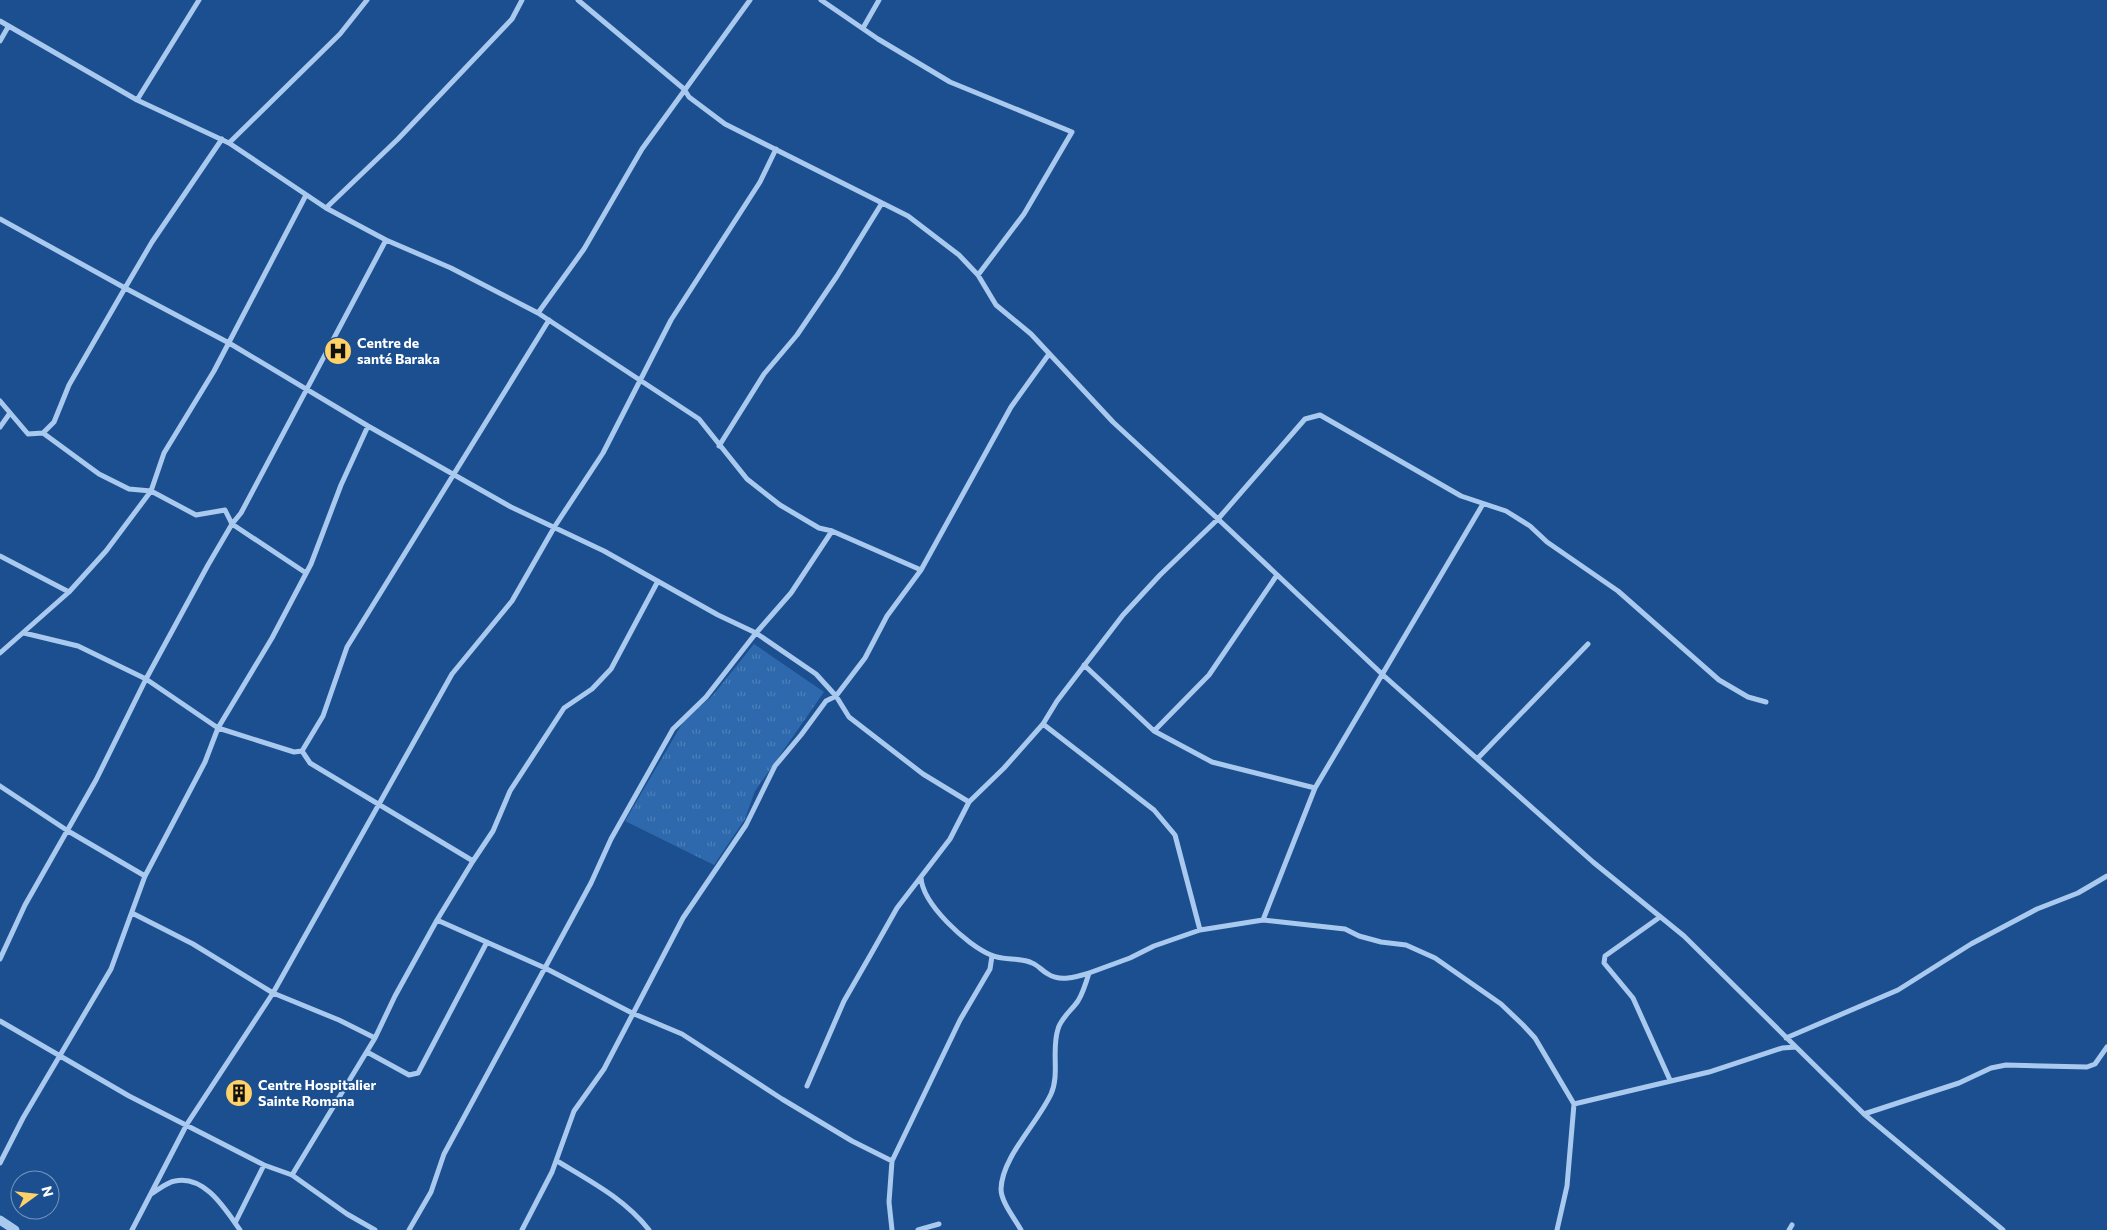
<svg xmlns="http://www.w3.org/2000/svg" width="2107" height="1230" viewBox="0 0 2107 1230" font-family="Commissioner,sans-serif">
  <style>
    .grass { fill: url(#grass-tufts) }
    .lines { fill: none; stroke-linecap: round; stroke-linejoin: round }
    .minor { stroke: #a9c9ee; stroke-width: 5 }
    .tertiary { stroke: #a9c9ee; stroke-width: 9 }
    .labels { text-anchor: middle; stroke-width: 4; stroke-linejoin: round; paint-order: stroke }
    .poi-label { font-size: 14px; font-weight: bold; fill: #fff; stroke: #1b4f8f; text-anchor: start }
  </style>
  <defs>
    <pattern id="grass-tufts" width="24" height="20" patternUnits="userSpaceOnUse" patternTransform="scale(1.25)"><rect width="24" height="20" fill="#2e69ad"/><path d="M3 7l-1-3M5 7V3M7 7l1-3M15 17l-1-3M17 17v-4M19 17l1-3" fill="none" stroke="#4d80b9"/></pattern>
  </defs>
  <rect width="100%" height="100%" fill="#1b4f8f"/>
  <path class="grass" d="M754,644l70,48 -69,99 -10,28 -31,46 -89,-44 58,-99 30,-27z"/>
  <g class="lines">
    <path class="minor" d="M578,0l106,89 5,8 36,27 183,92 51,39 19,20 18,30 35,29 82,88 105,97 87,-100 15,-4 141,81 45,15 24,15 17,16 71,49 101,89 29,17 18,5
      M821,0l57,39 72,43 122,50 -48,82 -46,61
      M0,21l137,79 92,43 97,65 60,32 65,28 87,45 161,106 48,60 33,26 39,23 13,3 89,39
      M863,28l16,-28
      M0,41l8,-14
      M137,100l62,-100
      M222,139l-70,103 -27,46 104,55 139,83 143,81 93,44 114,64 38,18 60,41 20,22 13,21 74,57 46,28
      M229,143l111,-109 27,-34
      M326,208l72,-69 114,-120 10,-19
      M0,219l125,69 -56,97 -15,37 -11,11 -15,1 -28,-33
      M386,240l-145,273 -9,11 -24,41 -62,114 72,49 76,24 8,-1 21,-35 24,-69 202,-327
      M538,313l46,-64 58,-100 108,-149
      M0,427l10,-14
      M43,433l56,41 30,15 22,2 45,24 29,-5 7,14 74,49
      M719,446l45,-72 33,-39 40,-59 45,-73
      M0,556l69,36
      M0,653l69,-61 37,-41 45,-60 13,-38 50,-82 91,-174
      M1084,665l70,66 58,31 103,26
      M1043,724l111,86 21,25 25,95
      M1154,731l55,-56 68,-100
      M302,751l8,12 163,98 -36,59 108,48 87,45 50,21 100,65 70,42 40,20
      M1478,758l110,-114
      M0,786l68,45 77,45
      M473,861l20,-30 17,-40 54,-83 28,-19 19,-20 47,-88
      M921,877c1,27 46,68 70,78 12,6 29,2 41,8 6,2 10,8 16,11 12,8 28,3 41,-1
      M132,913l61,31 80,49 66,27 36,18
      M1660,917l-55,39 -1,7 29,35 37,82
      M1263,920l52,-132 168,-284
      M0,959l25,-54 71,-125 50,-101 -68,-33 -54,-13
      M0,1021l129,75 135,69 28,10 55,39 28,16
      M1786,1038l112,-48 73,-46 66,-35 41,-16 29,-17
      M367,1052l42,23 9,-2 69,-131
      M807,1086l37,-85 27,-47 26,-46 53,-69 19,-37 35,-34 39,-44 14,-23 66,-86 37,-40 58,-56 165,156 210,187 91,74 112,111
      M1574,1104l135,-32 73,-24 14,-1 68,67 139,116
      M1864,1114l95,-31 32,-15 15,-3 81,2 8,-3 12,-17
      M557,1161c33,20 68,38 92,69
      M0,1163l23,-45 88,-149 34,-93 60,-114 13,-34 54,-90 39,-74 30,-79 27,-59
      M292,1175l83,-137 20,-42 42,-76
      M151,1194c7,-4 16,-12 24,-13 30,-6 50,28 65,49
      M235,1223l29,-58
      M132,1230l55,-106 86,-131 179,-319 60,-73 43,-75 48,-73 68,-133 89,-138 16,-33
      M409,1230l22,-38 13,-38 147,-271 20,-44 62,-110 33,-32 50,-64 35,-40 41,-62
      M522,1230l30,-58 22,-61 30,-42 79,-151 63,-93 29,-59 26,-31 25,-34 10,-5 29,-38 22,-42 34,-46 90,-163 38,-53
      M892,1230l-3,-28 3,-41 68,-141 30,-51 2,-13
      M918,1230l21,-6
      M1021,1230c-6,-11 -20,-28 -20,-41 1,-32 36,-65 50,-95 9,-20 0,-44 7,-65 3,-11 13,-18 20,-28 5,-8 8,-18 11,-28l41,-15 24,-12 46,-16 63,-10 82,9 14,7 22,6 25,3 29,13 66,46 22,21 12,13 39,66 -7,82 -10,44
      M1789,1230l3,-5"/>
    <path class="tertiary" d="M0,1220l15,10"/>
  </g>
  <defs>
    <g id="hospital-disc" transform="scale(1.4375)"><circle r="9.5" fill="#ffd166" stroke="#1b4f8f"/><path d="M-5-5h3v3.5h4V-5h3V5h-3V1.5h-4V5h-3Z" fill="#111"/></g>
    <g id="building-disc" transform="scale(1.4375)"><circle r="9.5" fill="#ffd166" stroke="#1b4f8f"/><path d="M-4-6H4V6H1V3H-1V6H-4ZM-2.5-4.3h1.7v1.8h-1.7ZM.8-4.3h1.7v1.8H.8ZM-2.5-1h1.7V.8h-1.7ZM.8-1h1.7V.8H.8Z" fill="#111"/></g>
  </defs>
  <g fill-rule="evenodd">
    <use href="#hospital-disc" x="338" y="351"/>
    <use href="#building-disc" x="239" y="1093"/>
  </g>
  <g class="labels">
    <g class="poi-label">
      <text x="357" y="348">Centre de<tspan x="357" dy="16">santé Baraka</tspan></text>
      <text x="258" y="1090">Centre Hospitalier<tspan x="258" dy="16">Sainte Romana</tspan></text>
    </g>
  </g>
  <g transform="translate(35 1195) rotate(75)"><circle r="24" fill="#1b4f8f" stroke="#7695bc"/>
  <path d="M0-4L9 19L0 12L-9 19Z" fill="#ffd166"/>
  <text y="-8" font-size="14" font-weight="bold" text-anchor="middle" fill="#ffffff">N</text>
  </g>
</svg>
